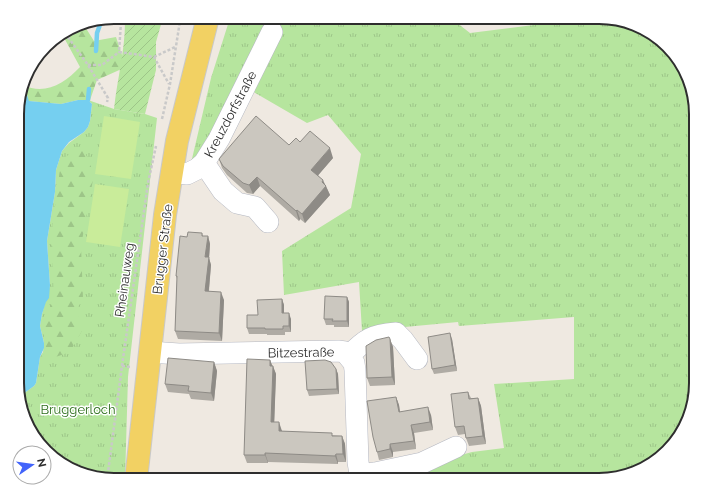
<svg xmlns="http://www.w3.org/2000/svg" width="713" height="497" viewBox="0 0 713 497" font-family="Raleway,sans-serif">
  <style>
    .grass { fill: url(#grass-tufts) }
    .forest { fill: url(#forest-firs) }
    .garden { fill: url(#garden-furrows) }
    .pitch { fill: #c9ec9a }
    .water { fill: #75cff0 }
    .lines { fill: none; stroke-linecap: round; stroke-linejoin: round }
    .stream { stroke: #75cff0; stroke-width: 4.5 }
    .minor-casing { stroke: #b4b7c1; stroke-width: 22 }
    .major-casing { stroke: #c9c9c9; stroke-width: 24 }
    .path { stroke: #c9c9c9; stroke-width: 2.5; stroke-dasharray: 3 2; stroke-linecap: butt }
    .minor { stroke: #fff; stroke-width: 21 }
    .major { stroke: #f2d163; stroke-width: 22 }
    .wall { fill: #afaba4 }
    .shaded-wall { fill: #8e8b86 }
    .building { fill: #cbc7bf; stroke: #8e8b86 }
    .labels { text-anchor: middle; stroke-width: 3; stroke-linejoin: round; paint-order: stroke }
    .street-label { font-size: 13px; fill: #2e2e2e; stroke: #fff }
    .park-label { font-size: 13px; fill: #2c6e1b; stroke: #fff }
    .rim { fill: none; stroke: #2e2e2e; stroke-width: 2 }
  </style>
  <defs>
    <pattern id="grass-tufts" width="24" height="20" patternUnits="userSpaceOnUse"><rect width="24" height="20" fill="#b6e59e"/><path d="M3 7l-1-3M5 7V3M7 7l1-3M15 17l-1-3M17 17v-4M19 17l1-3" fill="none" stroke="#9dc588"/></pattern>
    <pattern id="forest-firs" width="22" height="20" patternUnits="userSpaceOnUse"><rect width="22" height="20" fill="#b6e59e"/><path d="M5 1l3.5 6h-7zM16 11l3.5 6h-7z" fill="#9dc588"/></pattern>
    <pattern id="garden-furrows" width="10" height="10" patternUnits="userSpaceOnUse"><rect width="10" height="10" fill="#b6e59e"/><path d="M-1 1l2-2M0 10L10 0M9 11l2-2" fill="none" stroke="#9dc588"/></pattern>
  </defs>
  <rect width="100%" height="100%" fill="#efe9e1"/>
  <path class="grass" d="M582,17h23l53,20 28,34 10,37v281l-20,53 -34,28 -43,10h-190l-6,-9 69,-19 32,-4 -10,-64 80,-5v-62l-115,9 -1,-4 -96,9 -3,-49 -75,13 -2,-44 69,-43 10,-54 -33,-39 -21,8 -55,-32 -57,72h-4l20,-85 18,-57 223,-2 18,14 111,-14z
    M88,100l26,9 31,5 12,4 -29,259 -3,103h-17l-53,-20 -25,-28 -9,-26 2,-6v-6l11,-8 2,-3 4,-26 3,-5 1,-9 -4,-17 2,-12 8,-29 -3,-44 8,-49 1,-22 6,-19 7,-8 15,-11 4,-5 2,-6 2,-17z"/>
  <path class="forest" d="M82,22l12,19 22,-4 10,30 -29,13 -7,20h-12l-17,4 -33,-3 -1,-6 -5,-5 1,-5c22,11 42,-2 57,-18l-18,-33z
    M82,145l12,29 -13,72 2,52 -7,13 7,18 -13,23 -26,9 -2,-4 4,-9 -4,-23 12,-27 -3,-62 9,-67 4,-11z"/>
  <path class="garden" d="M162,21l-6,21v28l-11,44 -31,-5c3,-29 11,-58 11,-87z"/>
  <path class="pitch" d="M104,116l36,6 -9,57 -36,-5z
    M95,184l34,5 -9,58 -34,-5z"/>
  <path class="water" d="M22,90l5,5 2,6 32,3 17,-4h10l4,4 -2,17 -2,6 -4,5 -15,10 -7,9 -6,19 -1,22 -8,49 3,44 -1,13 -3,4 -4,12 -2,12 4,17v5l-4,9 -4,26 -2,3 -11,8v6l-2,6 -3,-10v-295z"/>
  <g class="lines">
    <path class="stream" d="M96,51l1,-18 4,-11
      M88,100l1,-11"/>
    <g class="minor-casing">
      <path id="minor" d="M204,163l19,28 14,12 18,4 13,15
        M172,172l15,2 10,-5 7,-6 15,-24 53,-107
        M150,352l29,2 159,-3 7,1 9,11 1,7 3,92 3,18
        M349,356c16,-17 23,-21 47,-23l7,7 14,19
        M360,475l15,-2 47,-10 34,-16"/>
    </g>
    <g class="major-casing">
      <path id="major" d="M136,480l29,-265 12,-74 30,-120"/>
    </g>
    <path class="path" d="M121,22l-2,30 35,5 15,27
      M65,33l23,32 20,33 -1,4
      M154,57l21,-10
      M88,65h14l17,-13
      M162,119l8,-35 10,-63
      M122,366l9,1
      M107,480l15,-114 26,-183 8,-37"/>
    <use href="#minor" class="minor"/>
    <use href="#major" class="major"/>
  </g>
  <path class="wall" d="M300,142l33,16 -15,17 8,11 4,9 -25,28 -5,-4 -1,2 -39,-35 -7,8 -6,-1 -20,-18 -5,-7 -3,-9 70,-14z
    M202,233l1,3h5l2,8 -1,14 2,7 -2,26 15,9 -2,41 -44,-2 -3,-8 2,-52 -1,-3 11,-39z
    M347,297l2,5v25h-15v-2h-8l-2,-6z
    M282,299l2,6v8l7,6v13h-6v3h-18v-1h-18l-2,-6 11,-13z
    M390,339l3,8 2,38 -25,1 -3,-8z
    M452,339l5,32 -23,3 -2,-5z
    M270,360l6,14 -2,48 8,9 60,5 3,8 1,18h-8v2l-70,-2v1h-21l-3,-8z
    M214,362l3,9 -3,30 -23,-2 -2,-5 -21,-2 -3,-8z
    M336,369l2,5 1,20 -30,2 -2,-6z
    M468,392l3,6h7l3,8 5,38 -17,2 -3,-8 -1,-4 -7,1 -3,-8z
    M396,397l3,8 1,7 31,3 2,15 -19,3 2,16 -23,3v5l-14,3 -2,-8z"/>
  <path class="shaded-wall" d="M330,148l3,10 -18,21 -4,-9z
    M257,177l3,9 -7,8 -4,-9z
    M323,180l7,15 -25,28 -3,-9z
    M297,210l3,9 -1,2 -3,-10z
    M208,236l2,8 -1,14 2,7 -3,34 -3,-8v-34z
    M221,292l3,8 -2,41 -3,-8z
    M347,297l2,5v25l-2,-6z
    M282,299l2,6v14l-2,-6z
    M289,313l2,6v13l-2,-6z
    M450,333l2,6 5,32 -2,-6z
    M390,339l3,8 2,38 -3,-8z
    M270,360l3,8 -3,-2z
    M214,362l3,9 -3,30 -3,-8z
    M273,366l3,8 -2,56 -3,-8z
    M336,369l2,5 1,20 -2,-5z
    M396,397l3,8 2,15 -2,-8z
    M478,398l3,8 5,38 -3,-8z
    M428,407l3,8 2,15 -3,-8z
    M279,422l3,9v8l-3,-8z
    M411,425l3,8 2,16 -2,-8z
    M342,436l3,8 1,18 -3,-8z
    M390,444l3,8v5l-3,-8z
    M265,453l3,9v1l-3,-8z
    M336,454l2,8v2l-3,-8z"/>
  <path class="building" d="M256,116l33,29 7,-7 4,4 10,-11 20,17 -19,22 12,10 -1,2 4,4 -24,28 -5,-4 -1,1 -39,-34 -8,8 -6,-2 -20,-17 -4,-7z
    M188,232l14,1v3h6l-3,21h4l-4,34 16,1 -2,41 -44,-2 2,-55h-1l4,-40 7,1z
    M325,296l22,1v24h-15l1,-2h-9z
    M282,299v14h7v13h-6v3h-18v-1h-18v-13h11l-1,-15z
    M450,333l5,32 -23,4 -4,-32z
    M389,337l1,2 2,38 -25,1 -1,-32 10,-6z
    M168,358l46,4 -3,31 -23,-2 1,-5 -24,-2z
    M247,359l23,1v6h3l-2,56h8v9l53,2v3h10l1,18h-7l-1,2 -70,-3v2h-21z
    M325,360l6,2 5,7 1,20 -30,1 -2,-29z
    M468,392l1,7 9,-1 5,38 -17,2 -2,-12 -9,1 -4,-33z
    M396,397l3,15 29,-5 2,15 -19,3 3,16 -24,3v5l-13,3 -4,-15 -6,-36z
    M179,475l30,3v2h-42v-4l12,1z"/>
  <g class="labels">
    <g class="street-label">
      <text transform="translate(230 114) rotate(-62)" y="5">Kreuzdorfstraße</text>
      <text transform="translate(162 249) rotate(-83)" y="5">Brugger Straße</text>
      <text transform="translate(124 280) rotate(-82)" y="5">Rheinauweg</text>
      <text transform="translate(301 352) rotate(-1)" y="5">Bitzestraße</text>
    </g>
    <g class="park-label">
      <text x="78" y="414">Bruggerloch</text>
    </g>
  </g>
  <path d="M0 0H713V497H0ZM114 24H599A90 90 0 0 1 689 114V383A90 90 0 0 1 599 473H114A90 90 0 0 1 24 383V114A90 90 0 0 1 114 24Z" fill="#fff" fill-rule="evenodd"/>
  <path class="rim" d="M114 24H599A90 90 0 0 1 689 114V383A90 90 0 0 1 599 473H114A90 90 0 0 1 24 383V114A90 90 0 0 1 114 24Z"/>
  <g transform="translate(32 465) rotate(77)"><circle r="19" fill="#ffffff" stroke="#ababab"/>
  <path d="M0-3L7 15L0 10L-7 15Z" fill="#4264fb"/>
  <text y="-6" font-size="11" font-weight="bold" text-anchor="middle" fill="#2e2e2e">N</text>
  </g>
</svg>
